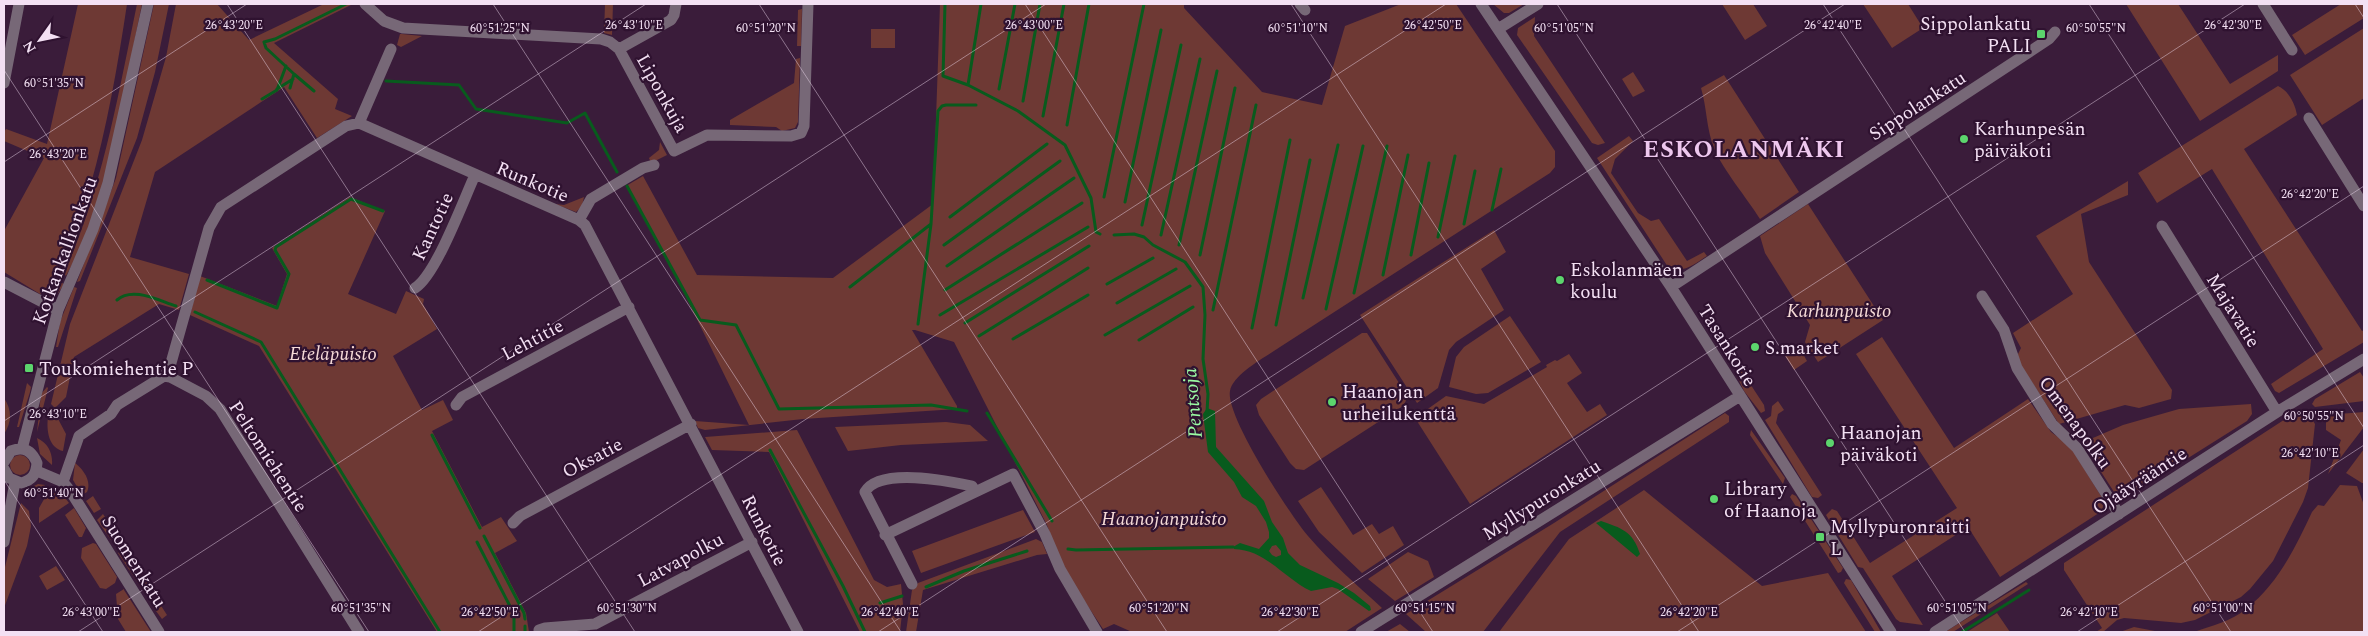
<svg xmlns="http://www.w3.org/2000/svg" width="2368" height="636" viewBox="0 0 2368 636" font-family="Spectral,serif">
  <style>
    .green { fill: #6e3934 }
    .water { fill: #085b1d; fill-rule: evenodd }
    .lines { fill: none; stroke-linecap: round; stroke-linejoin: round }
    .stream { stroke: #085b1d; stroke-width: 3 }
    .minor { stroke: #776877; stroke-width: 11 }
    .ticks { fill: none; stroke: #f3e0f3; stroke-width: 1; stroke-opacity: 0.45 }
    .poi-dot { fill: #5cd56d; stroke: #2f1230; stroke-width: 2 }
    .labels { text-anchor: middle; stroke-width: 4.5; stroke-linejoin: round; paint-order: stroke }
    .poi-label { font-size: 19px; fill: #f3e0f3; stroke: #2f1230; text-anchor: start }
    .street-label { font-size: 19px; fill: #f3e0f3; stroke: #2f1230 }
    .park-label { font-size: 19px; font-style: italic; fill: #f5dad7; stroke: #2f1230 }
    .water-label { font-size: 20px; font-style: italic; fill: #9bfba3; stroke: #2f1230 }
    .district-label { font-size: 24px; font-weight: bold; letter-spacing: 1px; fill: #eec7ee; stroke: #2f1230 }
    .ticks-label { font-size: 12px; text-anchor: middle; fill: #f3e0f3; stroke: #2f1230; stroke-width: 4.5; stroke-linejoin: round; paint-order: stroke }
  </style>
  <rect width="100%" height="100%" fill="#3a1c3a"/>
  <path class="green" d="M78,4h49c-9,60 -20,124 -37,183 -11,37 -29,71 -45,106l-5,1 -36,-22v-41l40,-73 -40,-17v-9l2,-3 41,15z
    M137,4h5c-18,85 -33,196 -76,272l-2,-3c39,-86 54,-178 73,-269z
    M154,4h15l-14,68 -18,66 -57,143 -3,1 39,-104z
    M176,4h41l32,36 75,-36h29l-79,39 64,56 -3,10 17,7 -35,22 -33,-51 -129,85 -25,85 59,17 -10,36 -20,-6 -85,53 -8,40 -11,11 -4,-4 19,-80 72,-184 24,-83z
    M605,4h8l-1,31 -8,-2z
    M940,4h244v4l78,84 60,13 23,-79 56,-22h55l99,147v16l-5,6 -270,174c-14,10 -47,27 -50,44 -5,24 60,124 78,145 22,26 49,49 74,72l-37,24h-213l-18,-8 -11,5 -41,-62 -15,-42 -93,-183 -39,-12h-3l45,76v3l-154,10 -98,11 -7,-2 -3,-7 54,4 -64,-130 -59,-109 17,-10 54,99 136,3 100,-74z
    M1493,4h31l-15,9h-5z
    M1722,4h31l14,22 -22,14z
    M1863,4h45l15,24 -31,20z
    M2126,4h52l52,80 48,-29v16l-78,50z
    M2341,4h23v14l-59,37 -13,-20z
    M802,9l-1,37h-4l1,-36z
    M1535,17l-1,19 71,107 -7,2 -6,-2 -75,-108 1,-7z
    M2364,28v70l-42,27 -32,-50z
    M871,29h24v19h-24z
    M400,34h2l20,2 -21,11 -4,-2z
    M800,58l-2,64 -3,6 -13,3 -6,-4 -46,-2v-5l64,-37 2,-24z
    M1633,72l12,19 -12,6 -11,-18z
    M1724,75l75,117 -39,27c-13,-21 -37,-49 -46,-71 -8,-20 -7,-40 -13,-60z
    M2278,86c11,5 17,18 19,29l-53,34 118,182 2,-1v12l-85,51 -4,-2 -4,-7 52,-35 -111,-180 -55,34 -19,-30z
    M1629,136l4,5 -18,18 -4,14 27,40 13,8 8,-2 28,42 17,-9 3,4c-13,8 -23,18 -39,11l-71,-109z
    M660,142l7,13 -16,8 -2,-5 10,-8z
    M2128,181v14l-47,19 8,48 83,128 -1,9 -32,9 -14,-3 -66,19 -43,-66 5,-10 -8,-15 60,-39 -37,-58z
    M350,197l35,14 -37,83 48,20 10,-23 18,8 -1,5 14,25 -44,27 29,54 21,-10 10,20 -21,11 50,96 19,-10 16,24 -22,12 31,60 3,19h-92l-178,-286 -69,-31 10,-39 77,30 10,-32 -15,-26z
    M584,197l-2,9 -6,6 -21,-8 9,1z
    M1808,204l75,116 -65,42 -13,-20 5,-17 -45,-72 -5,-17z
    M1494,230l12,22 -25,17 23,41 -48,32 -7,8 -11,38 -21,15 -57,-88z
    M62,283l2,1 -7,11 -8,2 5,-9z
    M74,287l3,1 -19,59h-2l4,-25z
    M1510,316l31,46 -53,31 -12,1 -27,-7 7,-30 8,-10z
    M1362,333h5l41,64 -5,9 -99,64 -8,-1 -6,-6 -31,-48 -3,-10 5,-6z
    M1882,337l72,111 74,-49 23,33 19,14 34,55 -2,10 -102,66 -32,-50 -76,49 31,49 -23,-3 -4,-3 -33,-51 -5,-1 -32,-52 6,-6 5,2 33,52 87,-55 -101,-154z
    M1799,347l8,14 -13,9 -9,-14z
    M1569,354l13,19 -15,10 20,29 13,-8 7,11 -137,89 -55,-86 31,-22 38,8 63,-37 -1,-2 9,-5 2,1z
    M1741,370l23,35 1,6 -4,2 -17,-22 -8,-17z
    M2360,372l4,6v23l-49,6 -3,-3 3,-5z
    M27,383l4,4 -1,5 -11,35h-2z
    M47,387l1,1 -11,44 4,-38z
    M4,398c8,12 8,24 0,36z
    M1778,401l6,9 -6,4 -2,9 46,72 -4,3 -6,-1 -47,-77 6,-4 1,-10z
    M2251,404l1,10 -5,7 -124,78 -7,-4 -31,-48 1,-6 37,-16 56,-16z
    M49,411l7,4 10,19 -3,17c-17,-4 -17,-27 -14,-40z
    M2364,412v15l-36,47 13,-34 -15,-10v-15z
    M1725,413l4,3v6l-169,110 -77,100h-57l-20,-18 148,-91z
    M2290,416c11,0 20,-3 25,8l-7,64 -5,14 -30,59 -23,28 -9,8 -46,23 -14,3 -57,-5 -7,2 -14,12h-7l6,-4 -38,-58v-7z
    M946,422l24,3 18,16 -87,4 -53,6 -13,-24z
    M797,430l77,150 13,7 14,-3 2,20 -3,28h-40l-91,-180 -57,-2 -7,-13z
    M1751,430l34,48 -2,6 -33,-49z
    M37,438c11,5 16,15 15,27l-12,-11z
    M2364,449v34h-2l-16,-10z
    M10 465a10 10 0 1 1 20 0a10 10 0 1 1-20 0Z
    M75,463c8,6 17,18 12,29l-5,3 -9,-15z
    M38,484l7,1 -10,13 -7,1 -5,-2 5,-8z
    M2340,485l17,1 7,19v127h-170c17,-6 38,-11 52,-23 32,-25 49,-61 66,-97l6,-7 6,1z
    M51,487l12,8 6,8 -30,20v-15z
    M1321,487l32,48 19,-11 7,10 14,-8 11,19 -42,28 -43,-41 -21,-31z
    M1644,490l118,96 66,-13 38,59h-367l70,-93z
    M1792,494l4,2 47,72 -2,4 -3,1 -48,-76z
    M93,496l8,13 -7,4 -8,-12z
    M21,503l8,8 2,15 -4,20 -23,62v-37z
    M74,508l12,20 -4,9h-3l-14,-22z
    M1023,510l12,22 -114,41 -9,-22z
    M103,514l14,21 -6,5 -14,-20z
    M1036,539l6,3 5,12 -10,1 -114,35 -7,42h-10l6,-42 6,-7z
    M93,543l3,1 21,33 -2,6 -9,6 -6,-1 -19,-30 1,-10z
    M126,548l27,43 -7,4 -28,-42z
    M1408,552l20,9 6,16 -39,24 -27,-22z
    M56,566l9,14 -18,10 -8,-14z
    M1846,579l5,1 30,52h-6l-31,-49z
    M2026,582l2,2 -75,48h-8z
    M124,589v1l27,42h-25l-8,-13 -2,-25z
    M158,601l9,14 -5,4 -9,-12z
    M1997,613l13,19h-43z
    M1400,624l10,8h-24z
    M2134,627l26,5h-40z"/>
  <path class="water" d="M1207,408l8,3 1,36 48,54 8,21 11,16 5,15 12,12 38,18 16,10 16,13 1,4 -2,1 -31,-22 -6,-2 -21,4c-27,-13 -45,-41 -77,-42l-1,-2 7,-4 19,6 10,-11v-6l-3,-10 -10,-16 -14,-9 -8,-15 -26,-30 -5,-38zM1276,545l5,6v4l-5,2 -4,-2 -3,-4 3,-5z
    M1601,521c20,7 32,10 39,33l-3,3 -41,-34z"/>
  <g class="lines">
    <path class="stream" d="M945,4l-2,72 25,9
      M981,4l-13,81 50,26 47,34 26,53 5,34 4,2
      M294,74l20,17
      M386,81l73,4 17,24 91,14 18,-10 32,59
      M290,88l4,-14 -28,-26 -2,-6 11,-3 71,-35
      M277,89l16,-10
      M999,89l16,-85
      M262,99l15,-9 9,-24
      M1023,101l17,-97
      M1043,116l21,-112
      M1067,125l22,-121
      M627,186l73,134 36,5 43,84 152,-4 36,6
      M1104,197l40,-193
      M1125,202l36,-172
      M1492,210l9,-41
      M950,217l97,-73
      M1464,224l11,-53
      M1142,225l39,-180
      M1114,235l20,-1 10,3 9,8 32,17 18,25 2,28 -2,44 5,35 -1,18
      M1161,235l39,-176
      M1438,237l17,-81
      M944,245l116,-84
      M1179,245l38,-174
      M1200,255l35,-167
      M1411,255l18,-92
      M947,266l127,-88
      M1383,275l25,-120
      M207,280l70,28 12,-34 -14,-24 1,-3 75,-48 32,12
      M1107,284l46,-26
      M850,287l81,-63
      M945,290l137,-87
      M1354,293l33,-147
      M1303,298l35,-153
      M117,300c16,-14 42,1 59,6
      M1117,303l59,-34
      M1326,309l37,-163
      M1213,310l43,-205
      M195,312l66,30 179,290
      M940,315l148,-88
      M965,323l124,-77
      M918,324l13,-100 7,-113 4,-5 4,-1h30
      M1276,325l34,-165
      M1252,328l38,-188
      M1105,335l85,-49
      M979,336l109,-68
      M1013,339l75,-44
      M1139,340l54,-33
      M987,413l65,108
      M432,435l48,93
      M770,450l73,136 22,46
      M484,536l40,77 1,6
      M477,542l37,72v17
      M1068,549l8,1 157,-3
      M926,587l38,-16 63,-20
      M880,603l22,-7
      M525,632v-6
      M1962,632l67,-42"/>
    <path class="minor" d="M365,4l19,17 19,7 198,11 9,3 9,7 55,102 33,-16 84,1 10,-3 3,-7 4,-122
      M1300,4l5,6
      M1481,4l190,283 220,345
      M2263,4l29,46
      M1498,29l40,-25
      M619,49l52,-29 3,-5 2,-11
      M4,83l15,-79
      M2309,118l55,88
      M359,123l32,-74
      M579,220l12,-21 52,-31 11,-3
      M2162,226l115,186
      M4,282l54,28
      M1671,287l378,-248 6,-7
      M415,288c21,-13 48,-87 60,-113
      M1982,296l22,34 13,38 35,56 25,24 42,66
      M164,376l6,1 36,19 14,13 139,223
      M456,405l6,-8 167,-90
      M22,449l36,-139 35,-81 15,-46 40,-179
      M4,462l7,-11c13,-5 21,0 26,12 -1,11 -4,17 -16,20l-12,-5 -5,-9
      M37,471l26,11 8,10 88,140
      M63,482l16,-46 32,-22 6,-9 47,-29 5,-6 40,-142 12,-21 125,-81 13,-3 220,97 6,5 213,407
      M513,523l7,-7 171,-92
      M885,535l128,-61 32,60 15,35 37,63
      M4,542l11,-60
      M912,584l-47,-92c14,-25 84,-11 107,-6l3,6
      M539,630l6,-2 50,-4 157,-82
      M1361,632l379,-236
      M1935,632l342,-220 87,-53"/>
  </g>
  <path class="ticks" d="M227,4l408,628M493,4l408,628M759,4l408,628M1025,4l408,628M1291,4l408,628M1557,4l408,628M1823,4l408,628M2089,4l275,424M2355,4l9,14M4,70l365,562M4,162l243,-158M4,421l642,-417M4,480l99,152M78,632l968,-628M478,632l968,-628M878,632l967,-628M1277,632l968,-628M1677,632l687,-446M2077,632l287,-187"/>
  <g class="poi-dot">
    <rect x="2036" y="29" width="10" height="10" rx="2.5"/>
    <circle cx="1964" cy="139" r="5"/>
    <circle cx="1560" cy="280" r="5"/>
    <circle cx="1755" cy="347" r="5"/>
    <rect x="24" y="363" width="10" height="10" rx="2.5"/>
    <circle cx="1332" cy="402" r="5"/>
    <circle cx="1830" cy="443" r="5"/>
    <circle cx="1714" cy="499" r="5"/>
    <rect x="1815" y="532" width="10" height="10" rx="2.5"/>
  </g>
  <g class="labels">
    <g class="poi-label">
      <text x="2031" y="30" text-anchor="end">Sippolankatu<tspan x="2031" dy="22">PALI</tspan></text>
      <text x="1974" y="135">Karhunpesän<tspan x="1974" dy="22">päiväkoti</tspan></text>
      <text x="1570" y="276">Eskolanmäen<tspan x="1570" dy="22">koulu</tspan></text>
      <text x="1765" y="354">S.market</text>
      <text x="39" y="375">Toukomiehentie P</text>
      <text x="1342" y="398">Haanojan<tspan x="1342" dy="22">urheilukenttä</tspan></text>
      <text x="1840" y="439">Haanojan<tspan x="1840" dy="22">päiväkoti</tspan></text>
      <text x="1724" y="495">Library<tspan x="1724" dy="22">of Haanoja</tspan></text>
      <text x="1830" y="533">Myllypuronraitti<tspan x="1830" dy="22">L</tspan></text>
    </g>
    <g class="street-label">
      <text transform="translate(663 93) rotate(61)" y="7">Liponkuja</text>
      <text transform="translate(1917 105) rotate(-33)" y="7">Sippolankatu</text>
      <text transform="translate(533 181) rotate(23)" y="7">Runkotie</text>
      <text transform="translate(432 226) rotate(-65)" y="7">Kantotie</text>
      <text transform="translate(64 250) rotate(-70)" y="7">Kotkankallionkatu</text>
      <text transform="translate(2234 310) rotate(58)" y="7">Majavatie</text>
      <text transform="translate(532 339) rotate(-28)" y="7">Lehtitie</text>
      <text transform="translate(1728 345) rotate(58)" y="7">Tasankotie</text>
      <text transform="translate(2076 422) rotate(54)" y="7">Omenapolku</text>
      <text transform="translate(269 456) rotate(57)" y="7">Peltomiehentie</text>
      <text transform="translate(592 457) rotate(-28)" y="7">Oksatie</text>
      <text transform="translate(2139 480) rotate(-33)" y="7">Ojaäyrääntie</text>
      <text transform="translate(1541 499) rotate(-32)" y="7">Myllypuronkatu</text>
      <text transform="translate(765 530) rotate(63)" y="7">Runkotie</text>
      <text transform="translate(680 559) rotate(-28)" y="7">Latvapolku</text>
      <text transform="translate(135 561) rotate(58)" y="7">Suomenkatu</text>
    </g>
    <g class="park-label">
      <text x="1839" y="317">Karhunpuisto</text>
      <text x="333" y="360">Eteläpuisto</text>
      <text x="1164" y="525">Haanojanpuisto</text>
    </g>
    <g class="water-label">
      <text transform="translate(1192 403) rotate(-95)" y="7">Pentsoja</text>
    </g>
    <g class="district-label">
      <text x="1744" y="157">ESKOLANMÄKI</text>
    </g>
  </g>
  <g class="ticks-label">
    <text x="1034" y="29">26°43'00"E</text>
    <text x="234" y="29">26°43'20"E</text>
    <text x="634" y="29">26°43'10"E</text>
    <text x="1433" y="29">26°42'50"E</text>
    <text x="1833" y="29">26°42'40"E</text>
    <text x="2233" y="29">26°42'30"E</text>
    <text x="2096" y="32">60°50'55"N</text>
    <text x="500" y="32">60°51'25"N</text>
    <text x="766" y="32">60°51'20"N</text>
    <text x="1298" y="32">60°51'10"N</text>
    <text x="1564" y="32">60°51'05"N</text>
    <text x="54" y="87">60°51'35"N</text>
    <text x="58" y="158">26°43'20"E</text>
    <text x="2310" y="198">26°42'20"E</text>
    <text x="58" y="418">26°43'10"E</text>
    <text x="2314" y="420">60°50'55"N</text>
    <text x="2310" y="457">26°42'10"E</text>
    <text x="54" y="497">60°51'40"N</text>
    <text x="361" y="612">60°51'35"N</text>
    <text x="627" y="612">60°51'30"N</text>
    <text x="1159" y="612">60°51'20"N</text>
    <text x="1425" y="612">60°51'15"N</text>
    <text x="1957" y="612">60°51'05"N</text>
    <text x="2223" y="612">60°51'00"N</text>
    <text x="91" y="616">26°43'00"E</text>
    <text x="490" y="616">26°42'50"E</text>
    <text x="890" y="616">26°42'40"E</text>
    <text x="1290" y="616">26°42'30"E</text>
    <text x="1689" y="616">26°42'20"E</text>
    <text x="2089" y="616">26°42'10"E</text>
  </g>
  <rect width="2368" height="636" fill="none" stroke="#f3e0f3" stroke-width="10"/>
  <g transform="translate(40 40) rotate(237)" stroke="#2f1230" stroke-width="4" paint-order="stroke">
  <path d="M0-4L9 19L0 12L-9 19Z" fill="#f3e0f3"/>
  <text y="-8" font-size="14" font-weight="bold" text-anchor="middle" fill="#f3e0f3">N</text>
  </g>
</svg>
